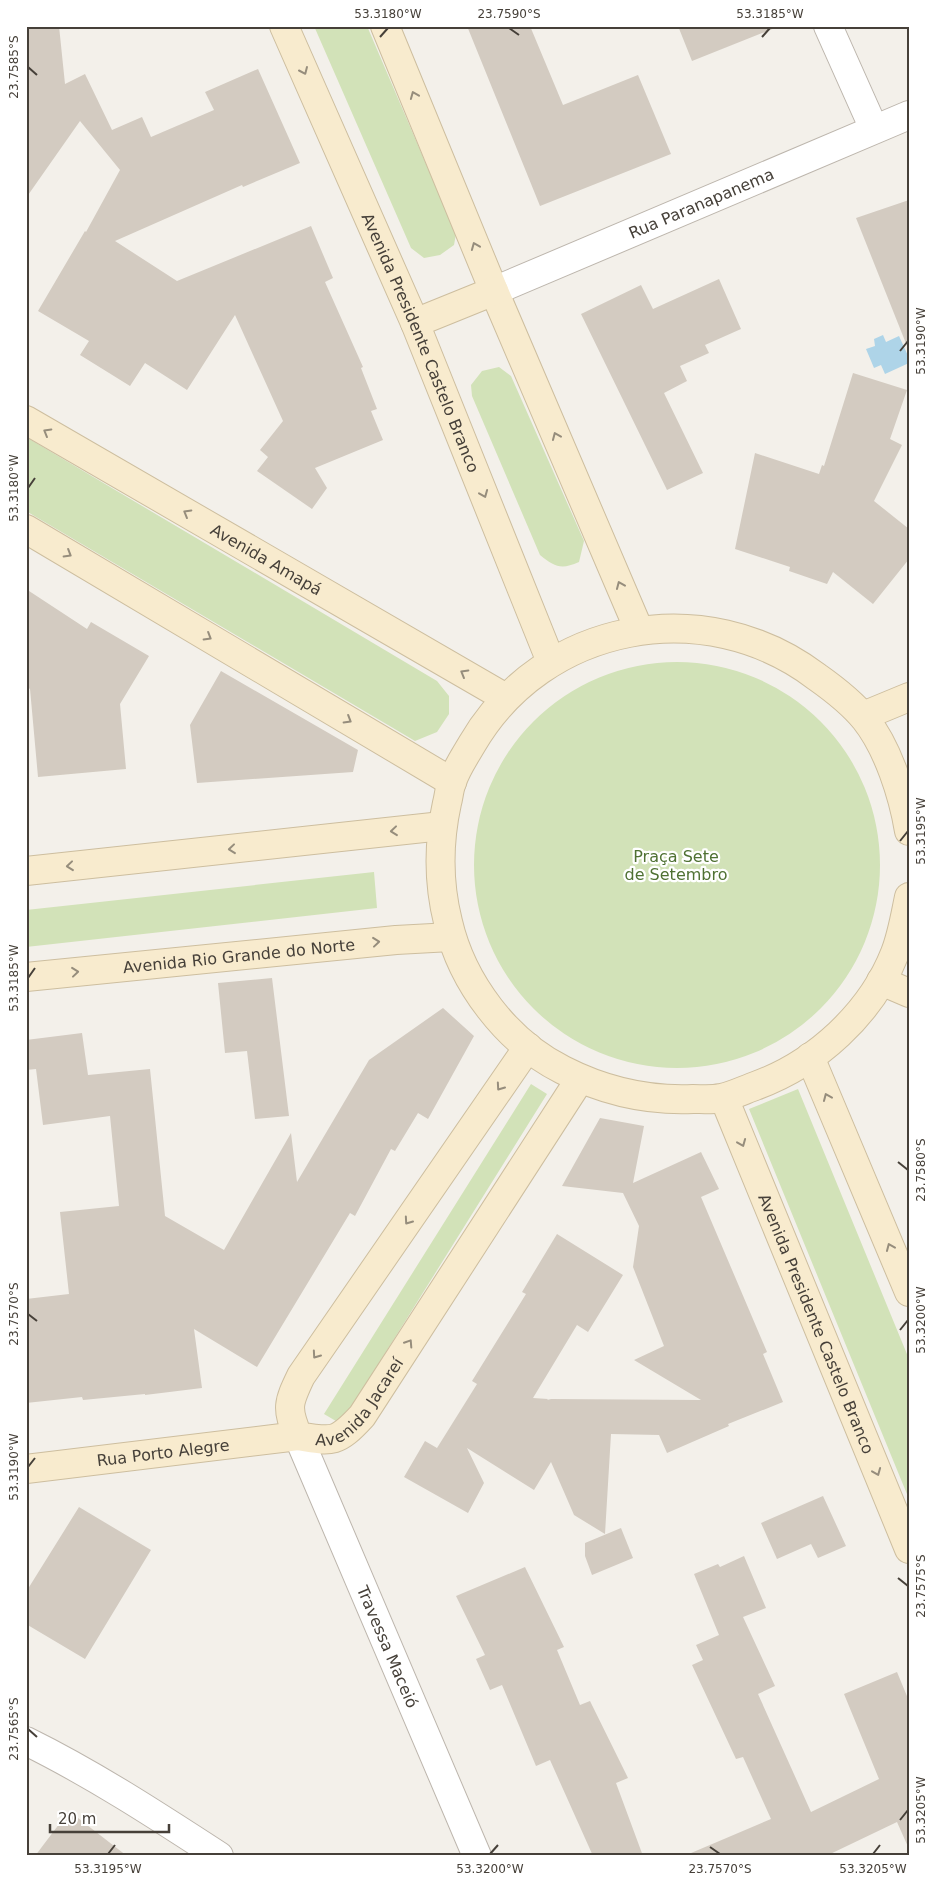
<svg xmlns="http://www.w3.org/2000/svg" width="935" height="1882" viewBox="0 0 935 1882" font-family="'DejaVu Sans',sans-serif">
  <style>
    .green { fill: #d2e2b8 }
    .water { fill: #aed4e8 }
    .building { fill: #d3cbc1 }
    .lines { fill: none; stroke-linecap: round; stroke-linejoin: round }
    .street-casing { stroke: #bdb6ad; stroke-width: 30 }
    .secondary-casing { stroke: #cdbe9f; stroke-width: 30 }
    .street { stroke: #fff; stroke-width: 28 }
    .secondary { stroke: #f8ebce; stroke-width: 28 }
    .oneway { stroke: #968d7c }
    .ticks { fill: none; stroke: #464039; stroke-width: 2 }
    .labels { text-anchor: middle; stroke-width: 4.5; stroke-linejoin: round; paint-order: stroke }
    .street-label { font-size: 16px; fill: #464039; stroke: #fff }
    .park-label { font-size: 16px; fill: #4f7133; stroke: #fff }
    .neatline { fill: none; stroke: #464039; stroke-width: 2 }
    .ticks-label { font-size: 12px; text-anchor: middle; fill: #464039 }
  </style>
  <rect width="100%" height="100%" fill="#f3f0ea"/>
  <path class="green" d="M314,26h53l89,208 -2,11 -14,10 -16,3 -13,-10z
    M499,367l12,9 73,165 -5,21c-18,8 -24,5 -39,-7l-68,-159 -1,-11 11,-14z
    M26,437l411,244 12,15v18l-12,18 -22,9 -389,-230z
    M474 865a203 203 0 1 1 406 0a203 203 0 1 1-406 0Z
    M374,872l3,36 -351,39v-37z
    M531,1084l16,10 -206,330 -17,-10z
    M798,1089l111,270v140l-160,-390z"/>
  <path class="water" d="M883,335l3,7 13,-6 10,22v5l-24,11 -4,-9 -7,3 -8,-19 9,-3 -1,-7z"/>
  <path class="building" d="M26,26h33l6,58 20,-10 27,56 30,-13 9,20 63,-27 -9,-18 53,-23 42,94 -57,24 -1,-2 -127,56 62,40 134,-55 22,52 -8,4 38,85 -2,1 16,41 -6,2 12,29 -68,28 12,20 -15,21 -55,-38 11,-14 -8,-7 23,-29 -48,-106 -48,75 -42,-27 -15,23 -50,-31 9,-14 -51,-30 47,-80 1,1 34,-62 -40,-49 -54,77z
    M467,26h63l33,79 75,-30 33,79 -131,52z
    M678,26h97v2l-83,33z
    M909,200v146h-2l-51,-128z
    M719,279l22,50 -36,16 4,8 -29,13 7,15 -23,12 39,80 -36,17 -86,-176 60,-29 12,24z
    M853,373l54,17 -17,49 12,6 -28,56 35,28v30l-36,45 -40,-32 -6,12 -38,-13 1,-4 -55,-18 20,-96 64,21 3,-9 2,1z
    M26,589l61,40 4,-7 58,34 -29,48 6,65 -88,8 -8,-88 -4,-3z
    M221,671l137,79 -5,22 -156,11 -7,-58z
    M272,978l17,138 -34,3 -8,-68 -22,2 -7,-70z
    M443,1008l31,28 -46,83 -10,-6 -23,38 -4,-2 -36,67 -5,-3 -93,154 -63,-38 8,59 -57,7v-1l-62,6 -1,-3 -56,6v-104l43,-5 -9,-82 59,-6 -9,-90 -67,9 -7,-56 -10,1v-30l56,-7 6,42 62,-6 15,147 59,34 67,-117 6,49 72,-122z
    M600,1118l44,8 -11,57 68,-31 18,37 -18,8 66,155 -4,2 20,48 -55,22 1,2 -62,27 -8,-18 -48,-1 -6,100 -31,-19 -23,-53 -17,28 -67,-42 17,35 -16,30 -64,-36 21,-36 12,7 40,-64 -5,-3 54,-87 -4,-2 35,-58 66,41 -35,57 -11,-7 -44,73 15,1 -1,1 4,-1 150,1 -67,-40 30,-14 -31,-79 6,-41 -16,-33 -61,-7z
    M823,1496l23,50 -28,12 -7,-14 -34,15 -16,-36z
    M79,1507l72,43 -66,109 -59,-35v-32z
    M621,1528l12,30 -41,17 -7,-19v-13z
    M744,1556l22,52 -23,9 32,69 -17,8 53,118 68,-33 -35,-85 53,-22 12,29v148l-12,-27 -71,34h-142l87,-37 -28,-62 -7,2 -44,-94 11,-5 -7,-15 23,-10 -25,-61 24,-10 2,3z
    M525,1567l39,80 -7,3 23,55 10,-4 38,77 -12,5 27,73h-50l-43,-96 -14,6 -34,-81 -12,5 -14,-31 9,-4 -29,-59z
    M69,1811l58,45h-92z"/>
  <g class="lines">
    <g class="street-casing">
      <g id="street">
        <path d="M828,26l46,103"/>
        <path id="s1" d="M494,291l415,-176"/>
        <path id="s2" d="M298,1436l179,420"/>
        <path d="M26,1741c67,33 130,74 193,115"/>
      </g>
    </g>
    <g class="secondary-casing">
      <g id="secondary">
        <path id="s3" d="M284,26l131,297 136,339"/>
        <path d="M385,26l109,265 145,339"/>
        <path d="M415,323l79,-32"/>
        <path id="s4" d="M26,420l480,278"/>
        <path d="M26,529l426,253"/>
        <path d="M863,716l46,-19"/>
        <path d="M909,831c-6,-36 -21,-83 -44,-112 -13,-16 -31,-30 -48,-42 -112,-85 -274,-55 -345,67 -7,12 -16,25 -20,38 -3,7 -3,14 -5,21 -9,41 -9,79 1,119 14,61 59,120 115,148 41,21 83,31 130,29 9,0 19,1 28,-1 11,-2 23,-8 34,-12 61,-22 116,-72 140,-133 7,-18 10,-37 14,-56"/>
        <path d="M26,871l416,-45"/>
        <path id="s5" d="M26,977l370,-37 55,-3"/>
        <path d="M881,981l28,12"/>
        <path id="s6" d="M528,1047l-227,329c-13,27 -15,32 -3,60 35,6 39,7 64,-20l218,-337"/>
        <path d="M810,1057l99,235"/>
        <path id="s7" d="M724,1098l185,451"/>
        <path id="s8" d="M26,1469l272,-33"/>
      </g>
    </g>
    <use href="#street" class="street"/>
    <use href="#secondary" class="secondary"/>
  </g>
  <defs><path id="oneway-chevron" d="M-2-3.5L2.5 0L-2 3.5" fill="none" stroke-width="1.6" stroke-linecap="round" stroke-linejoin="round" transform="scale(1.25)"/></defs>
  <g class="oneway">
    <use href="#oneway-chevron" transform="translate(304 71) rotate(66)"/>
    <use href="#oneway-chevron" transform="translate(414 95) rotate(-112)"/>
    <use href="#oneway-chevron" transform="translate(475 246) rotate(-112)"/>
    <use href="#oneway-chevron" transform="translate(47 432) rotate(-150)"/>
    <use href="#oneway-chevron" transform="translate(556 436) rotate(-113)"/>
    <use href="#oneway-chevron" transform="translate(484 494) rotate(68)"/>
    <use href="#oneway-chevron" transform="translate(187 513) rotate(-150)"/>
    <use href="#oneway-chevron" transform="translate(68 554) rotate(31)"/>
    <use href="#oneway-chevron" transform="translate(620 585) rotate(-113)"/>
    <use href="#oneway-chevron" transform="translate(208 637) rotate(31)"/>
    <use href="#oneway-chevron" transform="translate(464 673) rotate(-150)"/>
    <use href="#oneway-chevron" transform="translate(348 720) rotate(31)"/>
    <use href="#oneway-chevron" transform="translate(394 831) rotate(174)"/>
    <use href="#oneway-chevron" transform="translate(232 849) rotate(174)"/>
    <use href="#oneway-chevron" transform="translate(70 866) rotate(174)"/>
    <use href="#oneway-chevron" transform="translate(376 942) rotate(-6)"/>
    <use href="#oneway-chevron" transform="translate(75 972) rotate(-6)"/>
    <use href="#oneway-chevron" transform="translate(500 1087) rotate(125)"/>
    <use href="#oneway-chevron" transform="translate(827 1097) rotate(-113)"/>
    <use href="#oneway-chevron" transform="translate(742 1143) rotate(68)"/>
    <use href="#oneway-chevron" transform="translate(408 1221) rotate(125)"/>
    <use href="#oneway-chevron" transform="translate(890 1247) rotate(-113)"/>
    <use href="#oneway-chevron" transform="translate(409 1343) rotate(-57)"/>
    <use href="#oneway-chevron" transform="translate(316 1355) rotate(125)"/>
    <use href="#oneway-chevron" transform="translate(877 1472) rotate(68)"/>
  </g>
  <path class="ticks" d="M509,28l10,7M380,37l8,-9M762,37l8,-9M28,67l9,8M900,351l8,-10M28,488l7,-10M900,841l8,-10M28,978l7,-10M898,1162l10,8M28,1314l9,7M900,1330l8,-10M28,1467l7,-9M898,1578l10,8M28,1729l9,8M900,1820l8,-10M710,1847l10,7M108,1854l7,-9M490,1854l8,-9M873,1854l7,-9"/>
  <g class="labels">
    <g class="street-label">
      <text dy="6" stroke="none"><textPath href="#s1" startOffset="225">Rua Paranapanema</textPath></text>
      <text dy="6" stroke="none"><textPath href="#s3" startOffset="345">Avenida Presidente Castelo Branco</textPath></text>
      <text dy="6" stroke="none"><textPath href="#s4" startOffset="278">Avenida Amapá</textPath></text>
      <text dy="6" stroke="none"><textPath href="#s5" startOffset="214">Avenida Rio Grande do Norte</textPath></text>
      <text dy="6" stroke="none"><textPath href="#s7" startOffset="244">Avenida Presidente Castelo Branco</textPath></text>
      <text dy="6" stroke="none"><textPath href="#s6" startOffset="542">Avenida Jacareí</textPath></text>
      <text dy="6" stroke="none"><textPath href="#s8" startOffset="138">Rua Porto Alegre</textPath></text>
      <text dy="6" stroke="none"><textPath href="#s2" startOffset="229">Travessa Maceió</textPath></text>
    </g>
    <g class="park-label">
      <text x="676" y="862">Praça Sete<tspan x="676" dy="18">de Setembro</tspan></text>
    </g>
  </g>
  <rect width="935" height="1882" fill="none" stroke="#ffffff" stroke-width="55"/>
  <path d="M50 1824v8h119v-8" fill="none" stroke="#464039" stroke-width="2.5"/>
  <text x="58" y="1824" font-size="15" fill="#464039" stroke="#ffffff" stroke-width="4" paint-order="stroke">20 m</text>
  <rect x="28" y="28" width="880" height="1826" class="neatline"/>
  <g class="ticks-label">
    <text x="388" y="18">53.3180°W</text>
    <text x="509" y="18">23.7590°S</text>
    <text x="770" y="18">53.3185°W</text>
    <text transform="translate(14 67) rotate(-90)" y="4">23.7585°S</text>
    <text transform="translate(921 341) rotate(-90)" y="4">53.3190°W</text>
    <text transform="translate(14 488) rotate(-90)" y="4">53.3180°W</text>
    <text transform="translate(921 831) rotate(-90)" y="4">53.3195°W</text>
    <text transform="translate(14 978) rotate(-90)" y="4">53.3185°W</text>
    <text transform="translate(921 1170) rotate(-90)" y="4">23.7580°S</text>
    <text transform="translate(14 1314) rotate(-90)" y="4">23.7570°S</text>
    <text transform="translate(921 1320) rotate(-90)" y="4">53.3200°W</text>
    <text transform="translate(14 1467) rotate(-90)" y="4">53.3190°W</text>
    <text transform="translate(921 1586) rotate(-90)" y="4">23.7575°S</text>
    <text transform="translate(14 1729) rotate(-90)" y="4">23.7565°S</text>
    <text transform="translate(921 1810) rotate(-90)" y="4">53.3205°W</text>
    <text x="108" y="1873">53.3195°W</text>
    <text x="490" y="1873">53.3200°W</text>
    <text x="720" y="1873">23.7570°S</text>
    <text x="873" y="1873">53.3205°W</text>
  </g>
</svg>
